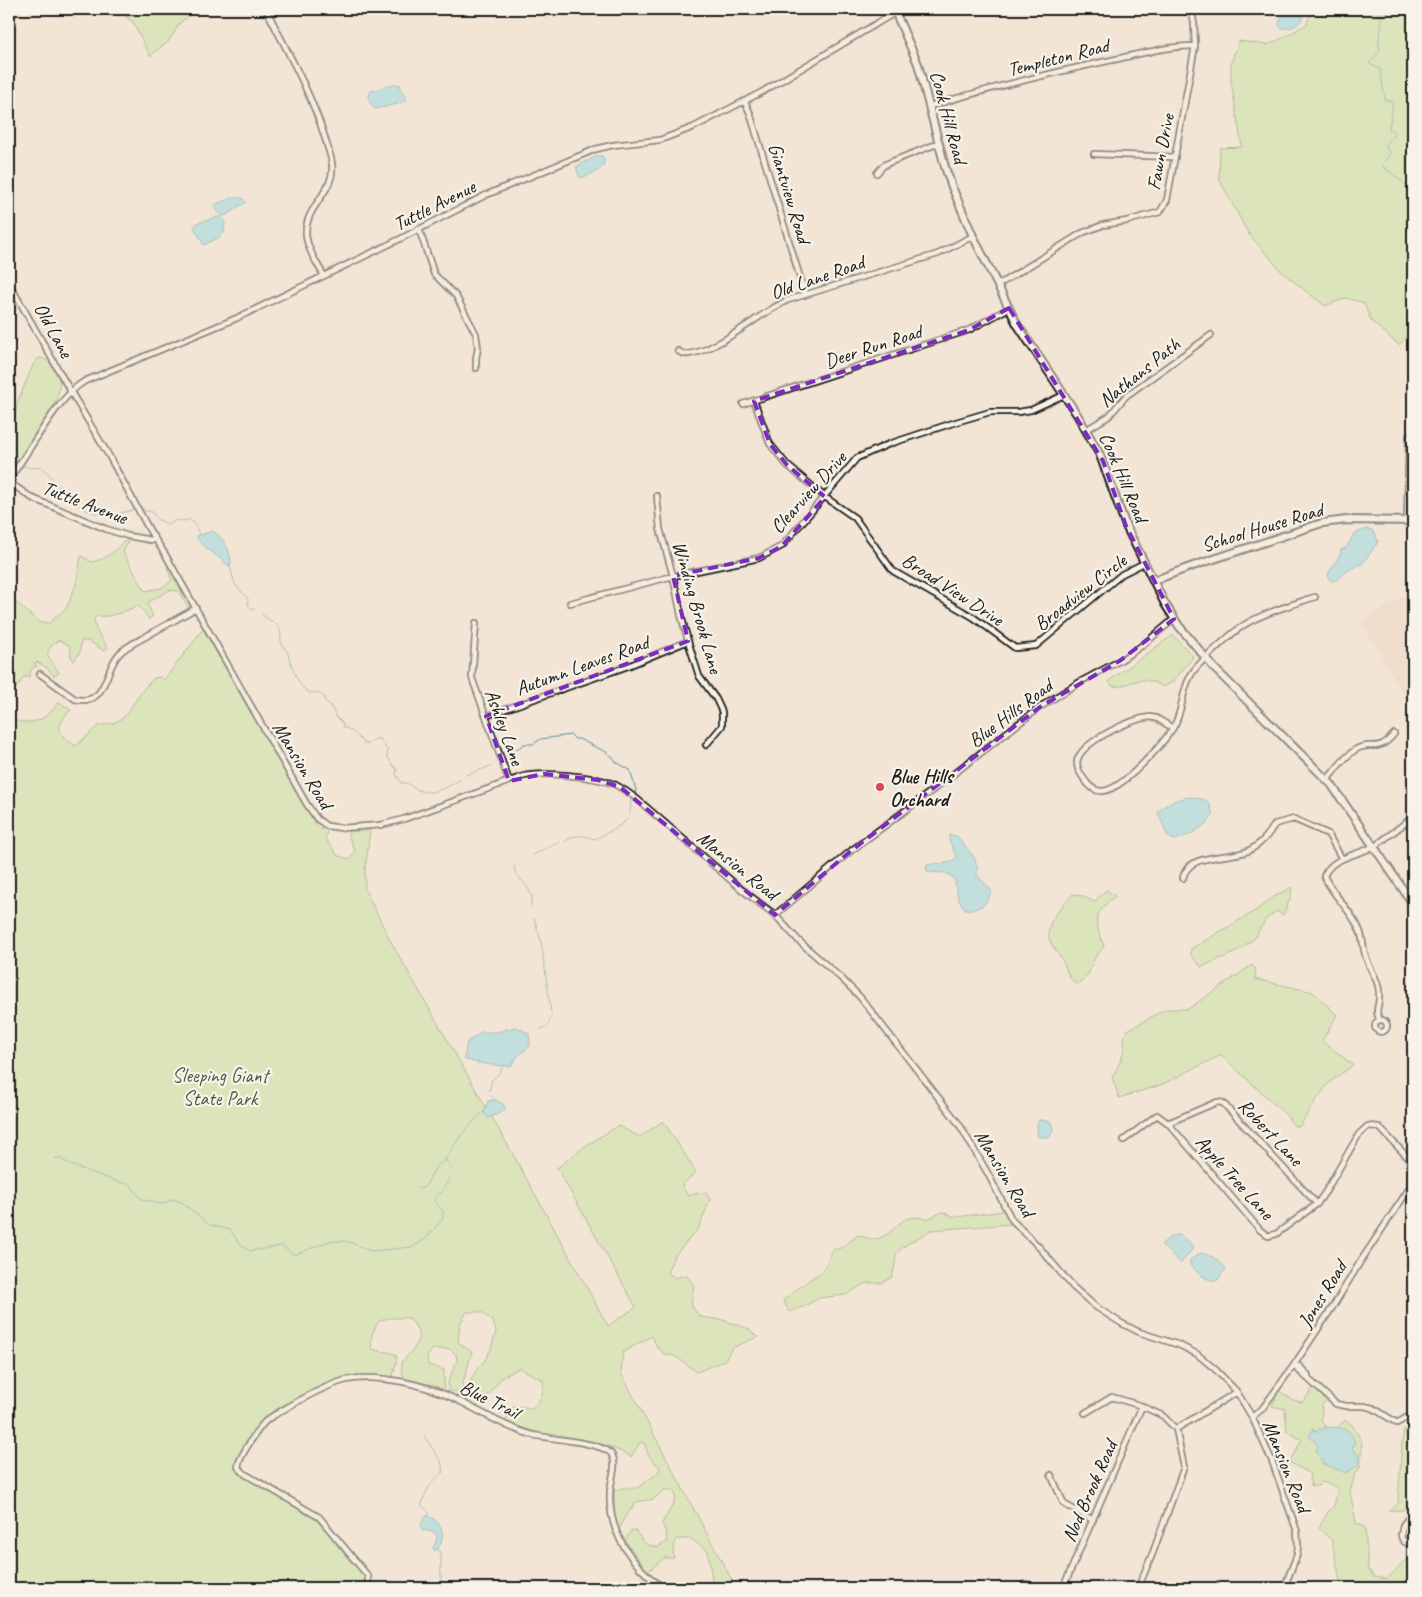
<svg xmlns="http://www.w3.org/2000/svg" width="1422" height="1597" viewBox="0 0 1422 1597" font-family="Caveat,sans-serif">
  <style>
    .built { fill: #ebd4c0 }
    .green { fill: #c1e39c; stroke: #6e805c }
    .water { fill: #88d6e6; stroke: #5d8c95 }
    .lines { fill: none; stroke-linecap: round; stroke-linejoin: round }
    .stream { stroke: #5d8c95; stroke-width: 1 }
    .street-casing { stroke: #1c1c1c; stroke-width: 8 }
    .secondary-casing { stroke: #1c1c1c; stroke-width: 10 }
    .street { stroke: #f7f3e8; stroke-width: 4.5 }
    .secondary { stroke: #f7f3e8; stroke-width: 6 }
    .marked { fill: none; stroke: #7b2cbf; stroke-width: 4; stroke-dasharray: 10 6; stroke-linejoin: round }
    .poi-dot { fill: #d1495b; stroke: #f7f3e8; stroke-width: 2 }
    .labels { text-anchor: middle; stroke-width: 4.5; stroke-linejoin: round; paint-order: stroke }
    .street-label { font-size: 20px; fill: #1c1c1c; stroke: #f7f3e8 }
    .poi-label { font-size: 20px; font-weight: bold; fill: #1c1c1c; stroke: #f7f3e8; text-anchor: start }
    .park-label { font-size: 20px; fill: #4e5842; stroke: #f7f3e8 }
  </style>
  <rect width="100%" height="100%" fill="#f2e5d6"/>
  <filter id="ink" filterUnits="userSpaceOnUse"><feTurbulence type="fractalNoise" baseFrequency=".02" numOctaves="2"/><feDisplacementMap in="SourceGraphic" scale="10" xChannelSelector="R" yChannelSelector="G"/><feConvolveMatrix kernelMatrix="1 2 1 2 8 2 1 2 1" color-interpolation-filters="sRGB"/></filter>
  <g filter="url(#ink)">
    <path class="built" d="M1413,590v120l-52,-88z"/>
    <path class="green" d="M116,9h82l-18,14 -12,19 -18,14 -17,-34z
      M1311,9h102v321l-14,15 -28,-24 -7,-18 -18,-5 -21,8 -42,-33 -35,-40 -29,-54 1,-31 22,-1 -11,-65v-19l8,-22 29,4 20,-10 19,-11z
      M39,358c8,1 10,3 14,10 2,4 5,8 6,11 6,22 -30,64 -42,82l-8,-2v-33l2,-1 4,-8 3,-16 15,-36z
      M127,540l2,1 -6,11 22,39 16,-3 11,-7 -5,-14 1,-1 23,40 -2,3 -11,-18 -8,-1 -23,13 6,13 -4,4 -4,-7 -7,-7c-14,5 -26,12 -41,10l-3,3 2,11 12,18 -4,3 -15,-10h-8l-1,11 -6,9 -3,-4 -1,-11 -11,-6 -8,6 -4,8 12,19 -5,3 -7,-8 -10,-6 -3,2 3,2 -6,3 -2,8h-5l-15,21v-102l30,26 10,1 18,-16 9,-23 5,-28 11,6c8,-2 16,-5 22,-11 5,-4 7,-8 13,-11z
      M203,629l114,198 5,3 1,-3 5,2 -3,9 13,18 12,3 5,-8 -7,-16 1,-4h21l-5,40v19l26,52 119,207 98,177 28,-19 -79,-139 28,-22 33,-20 22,11 23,-16 33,51 -14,13 5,10 18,-3 5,7 -11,29 -25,28 -7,16 8,6 11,-3 8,10 -3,20 9,12 23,3 26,9 8,8 -25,11 -7,12 -28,12 -22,-16 -11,-2 -7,-7 -5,-11 -29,16 -2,21 115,215h-31l7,-8 -4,-29 -17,-12h-15l-3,12 1,7h-10l-13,11 -4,2 -22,-31 6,-9 4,-1 9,13 13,5 10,-7 -1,-8 -4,-10 11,-18 3,-9 -3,-6h-9l-10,9 -18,3 -13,18 -3,8 -2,-1 -4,-15v-21l8,-3h15l21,-15 2,-5 -11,-12 -5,-13 -4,-1 -9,15c-7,-5 -14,-7 -21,-10 -34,-12 -72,-9 -104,-26l3,-13 12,-2 11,3c10,-9 12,-17 11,-29l-24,-12 -17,9 -18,24 -9,6 -7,-5 2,-20 5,-10 10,-12 6,-11 5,-18 -4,-11 -11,-8h-14l-7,12 -2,18 14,10 -12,41 -9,-2 -3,-2v-7l9,-21 -1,-7 -6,-5h-17c-5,5 -7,9 -5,16l16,5v18l-2,2 -9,-5 -27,-6 -4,-6v-12c9,-8 20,-19 15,-32 -2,-4 -6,-8 -8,-11h-20l-10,3 -7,13 -1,14c8,5 17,2 25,7l1,4 -4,17 -3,1c-45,-4 -56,2 -95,22 -11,6 -24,12 -33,21 -8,8 -21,32 -27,42l1,8 3,4 79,47 31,39 15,15 1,6 -2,7h-354v-869c23,7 35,3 50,-17l12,8 -7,7 -5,11 5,10 12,8 22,-20 16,-3 11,-7 20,-29 9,-9 6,-1 4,3z
      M1173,635l20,22 -20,25 -10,5c-8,-5 -18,-9 -27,-6 -9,2 -15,7 -24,5l-3,-5z
      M1292,887l-1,10 -8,18 -6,-4 -11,8 -12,20 -20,14 -33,14 -11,-13 1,-5 64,-38 20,-15z
      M1106,890l9,6c-22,19 -22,24 -11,50l-10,13 -6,16 -11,9c-9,-5 -10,-14 -14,-23 -4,-7 -10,-13 -13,-20 -7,-17 12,-35 23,-47l10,2 11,6z
      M1252,965l4,4 -1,10 58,13 24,23 -15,26 31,24 -24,18 -17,23 -12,20h-6l-8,-11 -65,-60 -60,30 -42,13 -7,-21c5,-8 10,-18 12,-27 1,-9 -2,-14 4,-20l38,-21h22z
      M1004,1211l8,13 -81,6 -27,16 -8,8 -1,11 -3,12 -10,6h-16l-21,12 -26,3 -16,9 -14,5 -6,-12 29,-22 11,-7 10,-21 10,-3 15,-12c5,1 11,4 15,4 24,-1 23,-29 54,-20l15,-7 13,5z
      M1313,1388l14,12 -5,5 -1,16 5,6 11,1 8,-8 8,6 9,16 -2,26 -5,6 -5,18 6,31 9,4 3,42 6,8 13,2 26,-27 -5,25h5l-1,11h-72l1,-3 -9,-44 -13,-13 9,-16 6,-6 4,-16 -6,-5 -10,-3 -4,4h-7l-2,-13 -20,-11 13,-22 -15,-9 -2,-22 -13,-3 7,-15 14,9 10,2z
      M1404,1430l9,7v68c-8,6 -14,6 -24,5l9,-6 4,-62z"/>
    <path class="water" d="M1292,9h10c6,12 -11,23 -22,18l-1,-3 2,-6z
      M394,84l7,1 -1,5 6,4v6l-8,4 -23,5c-5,-5 -9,-11 -4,-18z
      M597,156h5l2,2c2,13 -12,15 -22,20l-3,-2 -3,-9c1,-1 19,-10 21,-11z
      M231,198h11l4,4c-2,2 -4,3 -7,4 -10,6 -16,19 -25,-1z
      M218,217h3l4,4 -1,12 -6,5 -14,7 -10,-18 3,-4z
      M1366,529l6,1 4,6 2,6 -15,21 -14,7 -13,10 -4,1 -3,-2 -1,-5 13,-21 -1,-3 6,-2 8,-14z
      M213,531c10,5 19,22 18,33l-4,1c-10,-11 -22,-15 -30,-27v-2z
      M1192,797l14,3 4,5 3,10c-7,12 -26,23 -40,25l-6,-5 -9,-23c8,-10 22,-14 34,-15z
      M949,835l8,1 17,21 3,9v9l14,15c-2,14 -12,21 -26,19l-7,-10 -4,-21 -8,-5 -18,-1 -2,-3 1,-4c12,-3 21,1 30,-8l-8,-16z
      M515,1027l4,1 10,6 1,12 -12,10 -7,10c-17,0 -33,-2 -47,-7l3,-17 15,-10h15z
      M496,1100l7,4 2,5 -1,2 -12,6h-5l-3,-4 4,-12z
      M1039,1120h4l8,2 2,8 -3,7h-12l-1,-13z
      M1177,1235h4l13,12 -13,16 -20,-18 9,-8z
      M1201,1253c10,3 21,7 25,17l-4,3 -4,7c-10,3 -21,-8 -28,-15v-5z
      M1325,1427c16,2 23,-3 30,15l-3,7 7,6v10l-13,8 -23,-9 -7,-13c4,-6 -2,-11 -7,-14l4,-8 2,3 4,-3 4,1z
      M427,1516c16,4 20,23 9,35l-3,-2 4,-11 -1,-4 -2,-2 -12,-2c-2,-5 0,-11 5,-14z"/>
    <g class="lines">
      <path class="stream" d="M1386,9v6l-5,1c-1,5 1,9 0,13 -2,11 -3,11 -1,22l-11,13 11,5 5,31 8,2 -4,27 6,4 -10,13 5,7 -8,13 31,24
        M9,461l8,3
        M21,465l10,3 10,-1 8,7 12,16 9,3c4,16 22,20 35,21
        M140,506c3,4 5,6 11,5l6,8 12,6 7,-5 8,1 5,-2 6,5 4,11
        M117,514l16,-4
        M229,564l6,20 13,15c-1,7 1,9 7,11
        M261,613c5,7 14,8 18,15 3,5 1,7 2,12 0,5 5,9 7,14 4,13 9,31 21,39 7,-1 10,-1 16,5l-1,2 6,5 6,12 7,7v3c11,3 15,12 24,18l6,-5 6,-2 6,7v3l3,2 -1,7 10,13 -1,4 5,9c7,-1 9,3 15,6 15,8 32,-2 45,-10
        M512,750l7,-2 5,-4h9l8,-5 30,-4 4,4h4l27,13 7,5 3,5 14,8 6,20 -1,4
        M466,775l25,-9
        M630,813l1,-13
        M565,842c11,-10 18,-6 30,-3l20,-10 12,-9
        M533,855l26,-13
        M515,866l-1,3c4,10 16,17 18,29 0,2 -1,5 -1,8
        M534,918l7,23 10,71
        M540,1029l7,-2 4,-10
        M489,1091l3,-11c5,-4 10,-9 11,-15
        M489,1094l6,6
        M55,1158l6,1 10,6 47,17 12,2 11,15 21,5 11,-5 8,3 29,23 20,5 9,13 11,8 32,-5 12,9 36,-14h16l25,10 42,-4 12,-8 18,-20v-8l-9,-11 1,-3 7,-5 7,-13 1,-13 -5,-6
        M416,1188h7l4,-4 5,-11 4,-6 9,-7 16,-25 23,-24
        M424,1436l17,25 2,11c-7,6 -13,12 -17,21 -3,4 -2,8 -5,12l8,7 -1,4
        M437,1548c8,12 2,16 4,28 0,4 2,9 3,12"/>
      <g class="street-casing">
        <path id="street" d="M266,9c21,42 45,84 59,129 2,8 6,17 7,26 4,27 -28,43 -26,70 1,15 11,29 18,42
          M745,102l5,11 55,181
          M930,106c60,-18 121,-33 182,-46 28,-6 55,-14 83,-14
          M1094,154l81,3
          M877,173l6,-7 5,-3 51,-20
          M419,229l15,45 22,22 20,38 2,14 -2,10v10
          M9,283l59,104 41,69 42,77 14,21 141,249 11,16 10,7 15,2 39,-3 23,-6 117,-42c21,-6 72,-1 93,7 8,4 15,9 23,15l104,90 34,26 24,26 43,38 18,18 99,127 28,48 25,48 27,27 34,40 23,20 25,16 18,9 40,13 18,9 19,16 21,22 15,25 20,44 25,70 1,15 -1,9 -13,33
          M998,285l84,-52 21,-8 24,-4 33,-9 7,-12 28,-154 -1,-23 -3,-14
          M678,351c3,2 6,4 10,3 29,-2 71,-41 100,-54l150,-46 35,-18
          M754,401l16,43 17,21 38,32 30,21 38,53 80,46 42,31 21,-2 86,-72 22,-11
          M743,404l226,-74 40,-22
          M1086,430l23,-14 17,-20 85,-61
          M9,479c21,-27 48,-82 76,-98l152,-63 163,-79 86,-44 110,-46 17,-4 47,-5 34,-13 68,-35 129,-77 18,-6
          M9,482l23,16 74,31 22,7 23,4 4,-1
          M657,496l3,33 13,47 8,39 7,26 11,35 17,23 6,13v14l-16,19
          M1407,520l2,-84
          M570,603l103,-27 86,-18 23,-12 75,-88 32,-14 67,-22 34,-10h28l13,-2 33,-15
          M476,623l-4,55 37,103
          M40,674l35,25c32,8 29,-29 44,-45 7,-8 17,-12 26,-17 17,-10 34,-19 51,-29
          M486,716l142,-50 60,-25
          M1150,717l6,1 17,10c-11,17 -50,61 -70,63 -8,1 -15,-6 -19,-12 -4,-6 -9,-13 -6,-21 8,-18 53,-39 72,-41z
          M1173,728c10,-16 8,-35 17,-51 5,-11 15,-18 23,-26 12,-11 25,-24 40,-31 19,-10 41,-16 62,-23
          M1327,780c8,-10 17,-23 28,-30 15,-10 22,5 39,-16
          M1374,846c-16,10 -42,10 -50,30 9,20 28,35 36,55 3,8 3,16 5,23 4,16 16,27 14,44 0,9 -5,13 1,22
          M1374,847l39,-30
          M1183,878c5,-26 47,-19 65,-27 13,-7 19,-14 27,-27l19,-5 34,15 14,25
          M775,915l77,-65 77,-57 111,-86 40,-25 41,-22 22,-15 31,-26
          M1375 1026a6 6 0 1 1 12 0a6 6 0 1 1-12 0Z
          M1168,1123l49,-21 6,1 94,101
          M1124,1140l33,-25 11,8 92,107 8,6 8,-2 41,-30 9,-13 33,-57 9,-8 11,1 34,36
          M1410,1265l3,-4
          M1294,1365l5,1 9,9v3
          M1296,1366v2l40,36 10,2h18l9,2 24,15 16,-9
          M1085,1413l27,-16 30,9 21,10 13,13 8,38 -32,88 -14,33
          M1252,1417l10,-8 32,-44 38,-57 30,-49 51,-76
          M1176,1429l61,-37
          M1051,1475l13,29 29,16
          M1413,1512l-10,13 -2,10c1,7 5,9 12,9
          M365,1588l3,-5v-7l-49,-59 -74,-43 -7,-7c1,-10 22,-42 30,-48 21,-13 55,-33 78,-39 32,-7 82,5 111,20 25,12 49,28 76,35 16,4 72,7 79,20 6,10 -2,27 -2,38 -2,39 22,73 53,95
          M1018,1588l7,-4 25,4
          M1063,1588l79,-182"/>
      </g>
      <g class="secondary-casing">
        <path id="secondary" d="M894,9l24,55 27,103 7,20 21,49 44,88 61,92 22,39 26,71 39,78 14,22 36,43 116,115 82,120
          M1153,581l37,-14 132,-44 25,-3 66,1"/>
      </g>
      <use href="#street" class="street"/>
      <use href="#secondary" class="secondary"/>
    </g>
  </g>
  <path d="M0 0H1422V1597H0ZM1009,308l94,153 23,65 48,93 -53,41 -81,47 -188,143 -77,65 -155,-128 -22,-7 -54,-6 -35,7 -23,-65 202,-75 -15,-65 86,-18 23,-12 43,-49 -38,-32 -17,-21 -16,-43 215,-71z" fill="#f2e5d6" fill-opacity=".55" fill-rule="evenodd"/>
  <path class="marked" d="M1009,308l94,153 23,65 48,93 -53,41 -81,47 -188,143 -77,65 -155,-128 -22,-7 -54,-6 -35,7 -23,-65 202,-75 -15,-65 86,-18 23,-12 43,-49 -38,-32 -17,-21 -16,-43 215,-71z"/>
  <circle class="poi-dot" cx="880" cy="787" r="5"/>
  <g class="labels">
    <g class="street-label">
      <text transform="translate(1058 57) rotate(-14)" y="7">Templeton Road</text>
      <text transform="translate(949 117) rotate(75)" y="7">Cook Hill Road</text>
      <text transform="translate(1160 152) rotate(-79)" y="7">Fawn Drive</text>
      <text transform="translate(790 193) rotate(73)" y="7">Giantview Road</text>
      <text transform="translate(434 205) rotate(-27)" y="7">Tuttle Avenue</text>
      <text transform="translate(817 277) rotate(-19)" y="7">Old Lane Road</text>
      <text transform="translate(54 330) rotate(61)" y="7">Old Lane</text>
      <text transform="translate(873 346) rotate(-18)" y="7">Deer Run Road</text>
      <text transform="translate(1139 372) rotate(-39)" y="7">Nathans Path</text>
      <text transform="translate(1124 477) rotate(67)" y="7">Cook Hill Road</text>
      <text transform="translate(808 492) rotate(-48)" y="7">Clearview Drive</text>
      <text transform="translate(85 502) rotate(21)" y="7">Tuttle Avenue</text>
      <text transform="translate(1262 527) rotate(-17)" y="7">School House Road</text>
      <text transform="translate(953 589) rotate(33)" y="7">Broad View Drive</text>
      <text transform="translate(1080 592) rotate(-38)" y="7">Broadview Circle</text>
      <text transform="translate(698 607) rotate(74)" y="7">Winding Brook Lane</text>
      <text transform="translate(582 665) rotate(-20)" y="7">Autumn Leaves Road</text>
      <text transform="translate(1010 713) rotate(-37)" y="7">Blue Hills Road</text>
      <text transform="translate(505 727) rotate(70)" y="7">Ashley Lane</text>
      <text transform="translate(303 765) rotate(59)" y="7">Mansion Road</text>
      <text transform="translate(738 865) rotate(39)" y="7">Mansion Road</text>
      <text transform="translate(1271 1132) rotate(47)" y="7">Robert Lane</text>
      <text transform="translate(1005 1173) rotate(59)" y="7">Mansion Road</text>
      <text transform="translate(1235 1177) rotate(48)" y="7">Apple Tree Lane</text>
      <text transform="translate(1322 1294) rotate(-58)" y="7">Jones Road</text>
      <text transform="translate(490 1399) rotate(26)" y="7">Blue Trail</text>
      <text transform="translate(1287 1466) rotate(68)" y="7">Mansion Road</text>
      <text transform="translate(1089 1491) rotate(-66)" y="7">Nod Brook Road</text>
    </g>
    <g class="poi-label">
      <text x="890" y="783">Blue Hills<tspan x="890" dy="23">Orchard</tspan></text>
    </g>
    <g class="park-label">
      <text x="220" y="1082">Sleeping Giant<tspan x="220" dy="23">State Park</tspan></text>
    </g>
  </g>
  <rect width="1422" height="1597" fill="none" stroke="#f7f3e8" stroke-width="30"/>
  <rect x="15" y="15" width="1392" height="1567" fill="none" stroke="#1c1c1c" stroke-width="2" filter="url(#ink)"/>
</svg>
